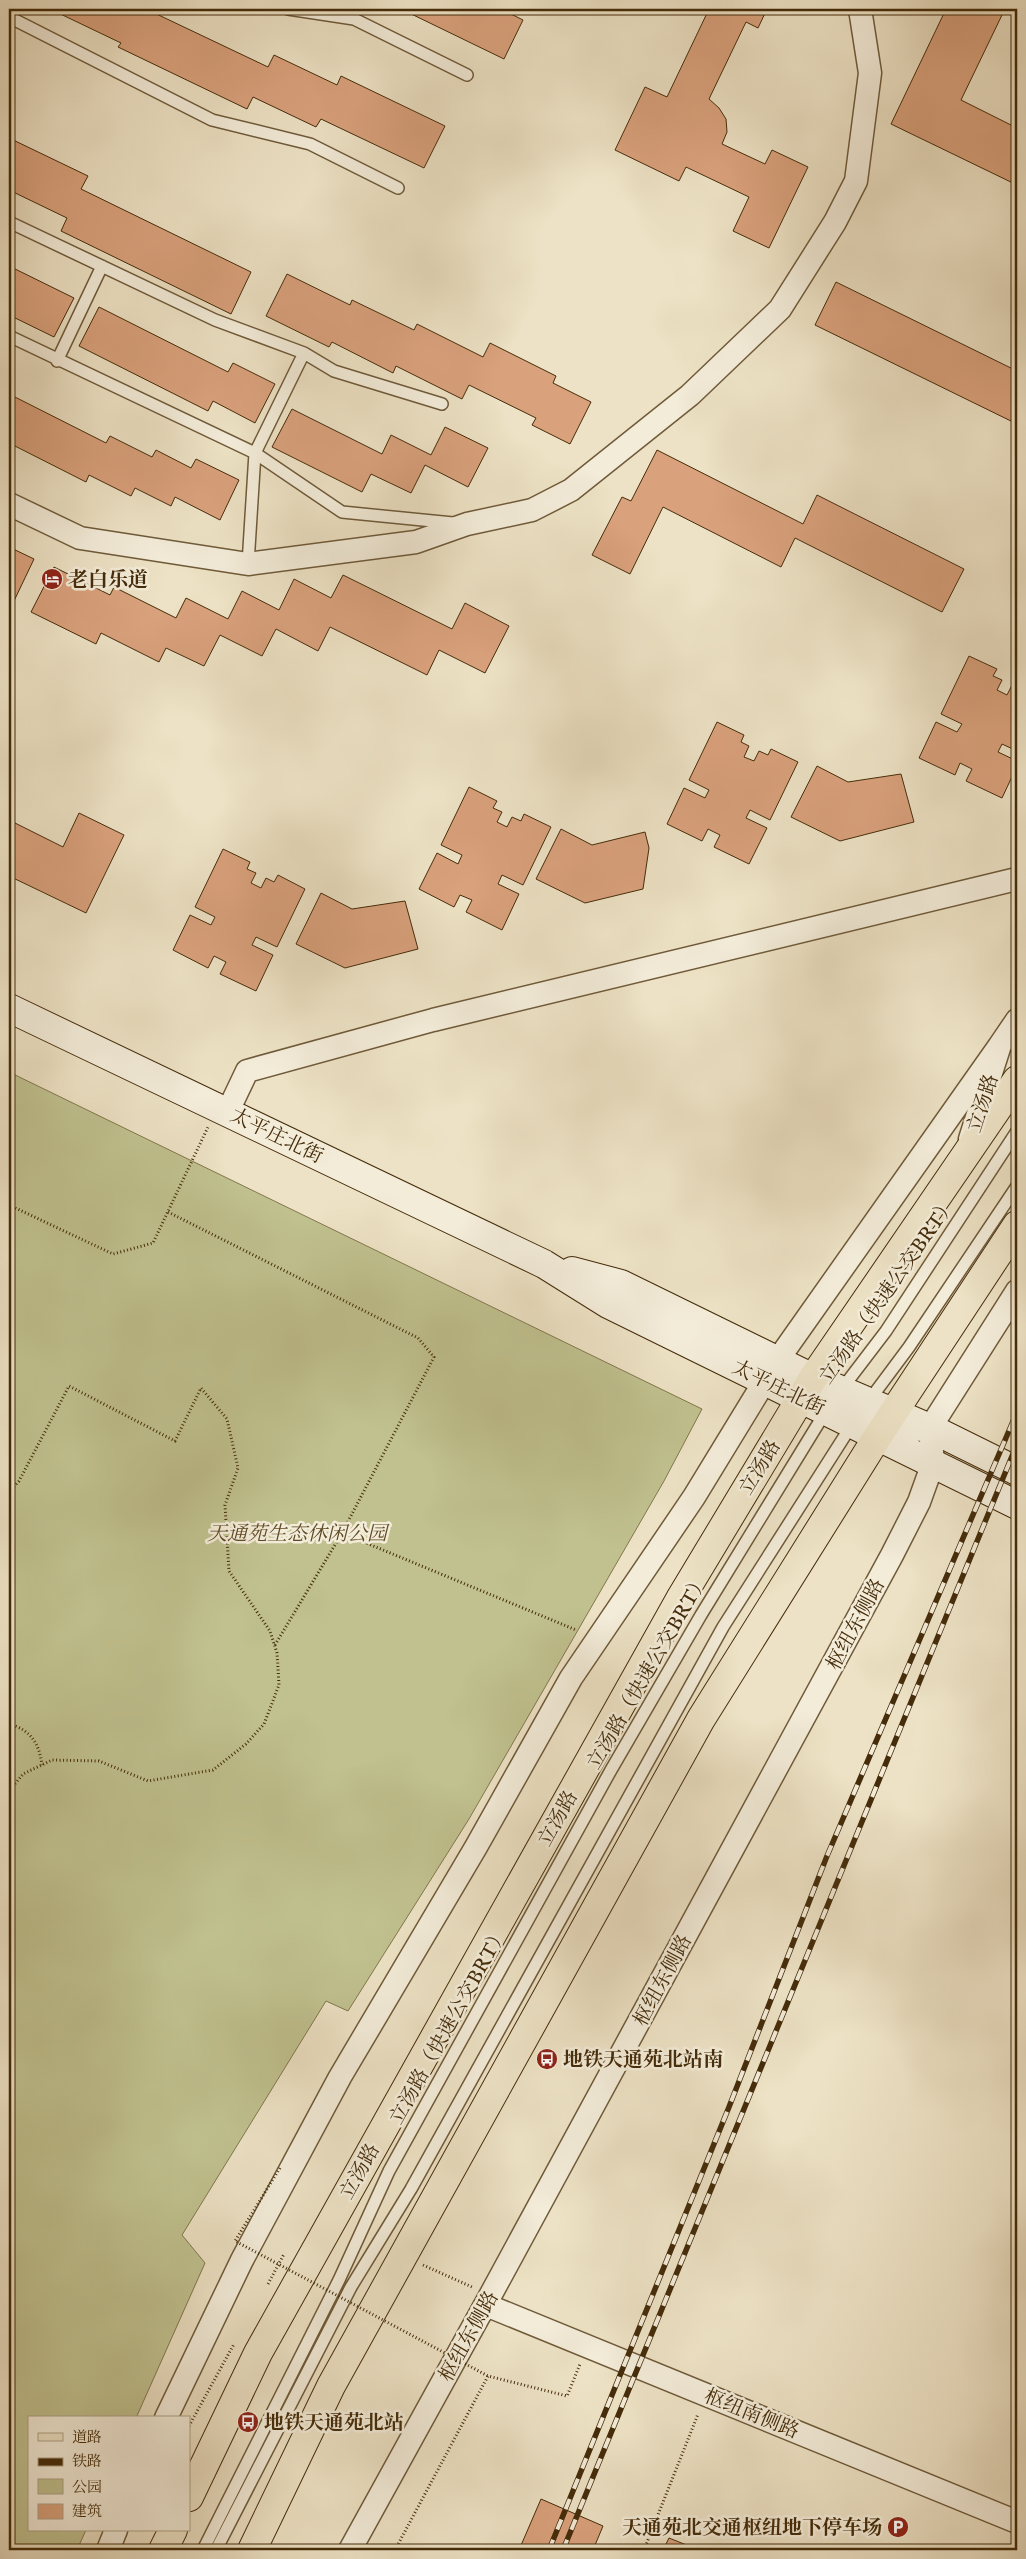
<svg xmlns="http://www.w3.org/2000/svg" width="1026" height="2559" viewBox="0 0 1026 2559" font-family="'IM FELL English','Noto Serif SC',serif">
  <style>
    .green { fill: #c0c18f; stroke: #82764c }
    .building { fill: #d9a17c; stroke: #452c0a }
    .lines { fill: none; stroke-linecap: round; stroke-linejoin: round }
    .lane-casing { stroke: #6f5a39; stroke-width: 14 }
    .street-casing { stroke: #6f5a39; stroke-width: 25 }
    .secondary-casing { stroke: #452c0a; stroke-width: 30 }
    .primary-casing { stroke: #452c0a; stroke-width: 30 }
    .path { stroke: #452c0a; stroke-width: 3; stroke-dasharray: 1 2.5; stroke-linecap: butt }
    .lane { stroke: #f3ecd9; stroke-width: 11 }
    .street { stroke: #f3ecd9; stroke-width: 22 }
    .secondary { stroke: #f3ecd9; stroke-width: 28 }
    .primary { stroke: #ede2c5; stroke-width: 28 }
    .rail-casing { stroke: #452c0a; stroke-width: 5.5 }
    .rail { stroke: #f3ecd9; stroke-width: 4; stroke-dasharray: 11; stroke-linecap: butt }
    .path-bridge { stroke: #452c0a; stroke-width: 3; stroke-dasharray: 1 2.5; stroke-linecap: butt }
    .labels { text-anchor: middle; stroke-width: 5; stroke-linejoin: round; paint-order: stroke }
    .poi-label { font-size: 20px; font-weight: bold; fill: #452c0a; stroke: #f3ecd9; text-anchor: start }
    .street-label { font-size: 20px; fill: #452c0a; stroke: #f3ecd9 }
    .park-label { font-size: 20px; font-style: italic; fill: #5e4a25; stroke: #f3ecd9 }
  </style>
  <rect width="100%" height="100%" fill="#ede2c5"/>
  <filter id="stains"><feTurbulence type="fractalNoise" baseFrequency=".004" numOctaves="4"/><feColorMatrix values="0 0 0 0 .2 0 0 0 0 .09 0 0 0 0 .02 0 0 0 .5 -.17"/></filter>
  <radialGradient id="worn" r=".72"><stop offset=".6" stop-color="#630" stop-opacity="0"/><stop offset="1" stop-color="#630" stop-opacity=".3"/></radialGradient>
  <path class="green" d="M9,1072l693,337 -38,72 -195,338 -121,192 -22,-10 -144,234 23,28 -69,155h-107v112h57l-9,20h-68z"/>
  <path class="building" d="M50,9h96l122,58 6,-12 63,30 4,-9 104,50 -21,42 -103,-49 -5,8 -63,-30 -6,12 -129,-62 3,-4z
    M401,9h100l22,11 -19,39z
    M709,9h58l-9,19 -12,-6 -37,77 10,9 7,11 1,13 -5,12 43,20 7,-14 36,17 -39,81 -36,-17 16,-34 -63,-30 -7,14 -64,-31 30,-63 22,10z
    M946,9h44l12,6 -41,85 56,28v57l-126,-61z
    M9,138l79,38 -7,13 170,83 -20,42 -170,-83 6,-13 -58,-28z
    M9,266l65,32 -20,39 -45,-22z
    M287,274l63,31 2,-5 62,30 3,-6 66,33 7,-14 66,33 -3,7 38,19 -21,42 -38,-19 4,-7 -67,-33 -7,14 -66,-33 -3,7 -61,-31 -3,5 -63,-31z
    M836,282l181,89v53l-202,-99z
    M99,307l129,65 5,-9 42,21 -20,39 -42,-22 -5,10 -129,-65z
    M9,394l97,49 4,-7 42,21 4,-7 35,18 5,-9 43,21 -19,40 -45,-23 -4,9 -36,-18 -4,8 -42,-21 -3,7 -77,-39z
    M292,409l90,45 9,-19 40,20 14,-28 43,21 -20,39 -43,-22 -14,28 -40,-19 -9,18 -90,-45z
    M657,450l146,74 14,-29 147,74 -22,43 -147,-74 -14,29 -118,-60 -33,67 -38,-19 30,-58 9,4z
    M9,547l25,12 -21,44 -4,-2z
    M54,567l56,28 4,-8 62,31 10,-20 42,21 14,-28 37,19 15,-31 37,19 12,-23 109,54 13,-26 44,23 -24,47 -46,-23 -12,25 -97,-48 -12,24 -42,-22 -14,27 -42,-21 -16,31 -38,-18 -7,14 -58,-29 -5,11 -65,-32z
    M969,656l28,13 -4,7 9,4 -5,10 10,5 5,-10 5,3v63l-15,-7 -4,8 19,9v5l-15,32 -36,-17 6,-12 -12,-6 -5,12 -36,-17 17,-36 21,10 5,-8 -21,-10z
    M717,722l27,13 -3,7 8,4 -5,11 10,4 5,-10 9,4 3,-6 27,13 -28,58 -20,-10 -4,8 21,10 -18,36 -35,-17 6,-12 -12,-6 -6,12 -35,-17 17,-36 21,10 4,-8 -20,-10z
    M817,766l31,16 53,-8 13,48 -74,19 -49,-24z
    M469,787l28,14 -4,7 9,4 -5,10 10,5 5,-10 9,4 3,-7 27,13 -28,58 -21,-10 -4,9 21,10 -17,36 -36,-18 6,-12 -12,-5 -6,12 -35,-18 18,-36 21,11 4,-9 -21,-10z
    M79,813l45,22 -38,78 -77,-37v-56l54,27z
    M561,829l31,16 53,-13 4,16 -6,41 -58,14 -49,-24z
    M223,849l27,13 -3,7 9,4 -5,10 10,5 5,-10 8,4 4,-7 27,14 -28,58 -21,-10 -4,8 21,10 -17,36 -36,-17 6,-12 -12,-6 -6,12 -35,-18 17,-35 21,10 4,-8 -20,-10z
    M321,893l31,16 53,-8 13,48 -73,19 -49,-24z
    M541,2499l62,27 -10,24h-74z
    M669,2538l30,12h-36z"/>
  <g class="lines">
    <g class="lane-casing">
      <path id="lane" d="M288,9l66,10 113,56
        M9,17l203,103 98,24 88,44
        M9,222l206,98 89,33 30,18 108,33
        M9,336l246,117 87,59 111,11
        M57,361l45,-95
        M248,564l7,-111 49,-100
        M841,1390l45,-59 131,-200
        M868,1402l41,-55 108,-161
        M203,2550l136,-270 50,-109 222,-401 90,-155 125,-204
        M216,2550l135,-263 60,-98 312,-562 130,-204"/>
    </g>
    <g class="street-casing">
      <path id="street" d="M9,504l71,34 168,26 168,-22 51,-18 65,-14 39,-20 119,-95 90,-86 55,-87 21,-41 14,-108 -10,-64
        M228,1111l19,-40 186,-51 584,-141
        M970,1139l30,-94 17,-25
        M878,1436l52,-8 87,-137
        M486,2305l531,217
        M166,2418l76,-158 98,-183 136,-230 95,-169 123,-181 83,-136 223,-316
        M108,2550l8,-20
        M350,2550l140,-254 402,-741 27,-53 14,-39 -3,-35"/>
    </g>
    <g class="secondary-casing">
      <path id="secondary" d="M9,1008l535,256 64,40 409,201
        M572,1271l49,13 192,94 117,50 87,43"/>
    </g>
    <g class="primary-casing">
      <path id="primary" d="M189,2497l69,-144 422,-754 133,-221 204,-298
        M163,2550l10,-20
        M252,2550l79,-164 370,-667 177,-283 139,-211"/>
    </g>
    <path class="path" d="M9,1205l104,49 40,-11 55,-116
      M168,1212l250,126 16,19 -92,176
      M9,1492l10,-11 50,-95 106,55 26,-53 26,31 11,49 -13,37 4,66 41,60 7,22 2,32 -15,39 -18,20 -33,26 -65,11 -49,-20 -47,-1 -29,14 -14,17
      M275,1645l67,-112 234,97
      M9,1724c22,6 30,19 33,41
      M423,2265l49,22
      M268,2284l16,-30
      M189,2426l45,-82
      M395,2550l93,-174 79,20 13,-32
      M644,2550l54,-136"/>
    <use href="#lane" class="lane"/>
    <use href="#street" class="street"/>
    <use href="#secondary" class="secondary"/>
    <use href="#primary" class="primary"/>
    <g class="rail-casing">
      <path id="rail" d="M549,2550l180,-443 98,-251 190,-444
        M563,2550l454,-1106"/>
    </g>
    <use href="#rail" class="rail"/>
    <path class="path-bridge" d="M280,2168l-45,73 253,135"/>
  </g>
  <defs>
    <g id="hotel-disc" transform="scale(1.125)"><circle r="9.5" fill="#8f2418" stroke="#f3ecd9"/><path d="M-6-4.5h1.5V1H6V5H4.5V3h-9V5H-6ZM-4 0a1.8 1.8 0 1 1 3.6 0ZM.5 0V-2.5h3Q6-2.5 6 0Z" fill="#fff"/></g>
    <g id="bus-disc" transform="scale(1.125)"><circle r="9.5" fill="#8f2418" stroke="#f3ecd9"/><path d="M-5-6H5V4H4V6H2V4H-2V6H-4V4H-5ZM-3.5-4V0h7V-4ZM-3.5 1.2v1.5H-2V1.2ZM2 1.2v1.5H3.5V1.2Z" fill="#fff"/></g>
    <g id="parking-disc" transform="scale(1.125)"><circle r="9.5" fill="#8f2418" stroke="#f3ecd9"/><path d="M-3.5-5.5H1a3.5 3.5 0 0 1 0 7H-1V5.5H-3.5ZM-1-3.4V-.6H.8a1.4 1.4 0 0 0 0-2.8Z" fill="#fff"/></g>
  </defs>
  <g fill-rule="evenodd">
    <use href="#hotel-disc" x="52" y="579"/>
    <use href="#bus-disc" x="547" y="2059"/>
    <use href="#bus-disc" x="248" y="2422"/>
    <use href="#parking-disc" x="898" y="2527"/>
  </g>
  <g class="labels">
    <g class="poi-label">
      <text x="68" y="586">老白乐道</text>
      <text x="563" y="2066">地铁天通苑北站南</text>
      <text x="264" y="2429">地铁天通苑北站</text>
      <text x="882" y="2534" text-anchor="end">天通苑北交通枢纽地下停车场</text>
    </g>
    <g class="street-label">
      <text transform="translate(982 1103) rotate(-72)" y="7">立汤路</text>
      <text transform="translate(277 1135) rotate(26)" y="7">太平庄北街</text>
      <text transform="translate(887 1290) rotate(-55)" y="7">立汤路（快速公交BRT）</text>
      <text transform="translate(779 1387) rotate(26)" y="7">太平庄北街</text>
      <text transform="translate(759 1467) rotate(-59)" y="7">立汤路</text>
      <text transform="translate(855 1624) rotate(-62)" y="7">枢纽东侧路</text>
      <text transform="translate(647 1671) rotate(-60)" y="7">立汤路（快速公交BRT）</text>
      <text transform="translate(557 1818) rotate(-61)" y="7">立汤路</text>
      <text transform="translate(662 1980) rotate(-62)" y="7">枢纽东侧路</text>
      <text transform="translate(448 2025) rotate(-61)" y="7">立汤路（快速公交BRT）</text>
      <text transform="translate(359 2171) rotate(-61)" y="7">立汤路</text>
      <text transform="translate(468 2336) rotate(-61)" y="7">枢纽东侧路</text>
      <text transform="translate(752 2413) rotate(22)" y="7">枢纽南侧路</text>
    </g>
    <g class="park-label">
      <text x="297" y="1540">天通苑生态休闲公园</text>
    </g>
  </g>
  <rect width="1026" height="2559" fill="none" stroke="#ede2c5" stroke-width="30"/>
  <rect x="10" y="10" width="1006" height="2539" fill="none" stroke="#452c0a" stroke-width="2.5"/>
  <rect x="15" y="15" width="996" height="2529" fill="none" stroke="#452c0a"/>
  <rect x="28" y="2416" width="162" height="115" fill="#f3ecd9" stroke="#ad9f86"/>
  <rect x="38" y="2433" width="25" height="8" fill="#ede2c5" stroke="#ad9f86"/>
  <text x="72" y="2442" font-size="15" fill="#452c0a">道路</text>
  <rect x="38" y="2458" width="25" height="8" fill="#452c0a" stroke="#ad9f86"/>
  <text x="72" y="2466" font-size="15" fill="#452c0a">铁路</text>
  <rect x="38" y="2479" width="25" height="15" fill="#c0c18f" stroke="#ad9f86"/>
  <text x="72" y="2492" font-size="15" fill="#452c0a">公园</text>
  <rect x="38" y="2504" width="25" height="15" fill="#d9a17c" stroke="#ad9f86"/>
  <text x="72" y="2516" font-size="15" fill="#452c0a">建筑</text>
  <rect width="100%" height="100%" filter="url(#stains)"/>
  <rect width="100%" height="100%" fill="url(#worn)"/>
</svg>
